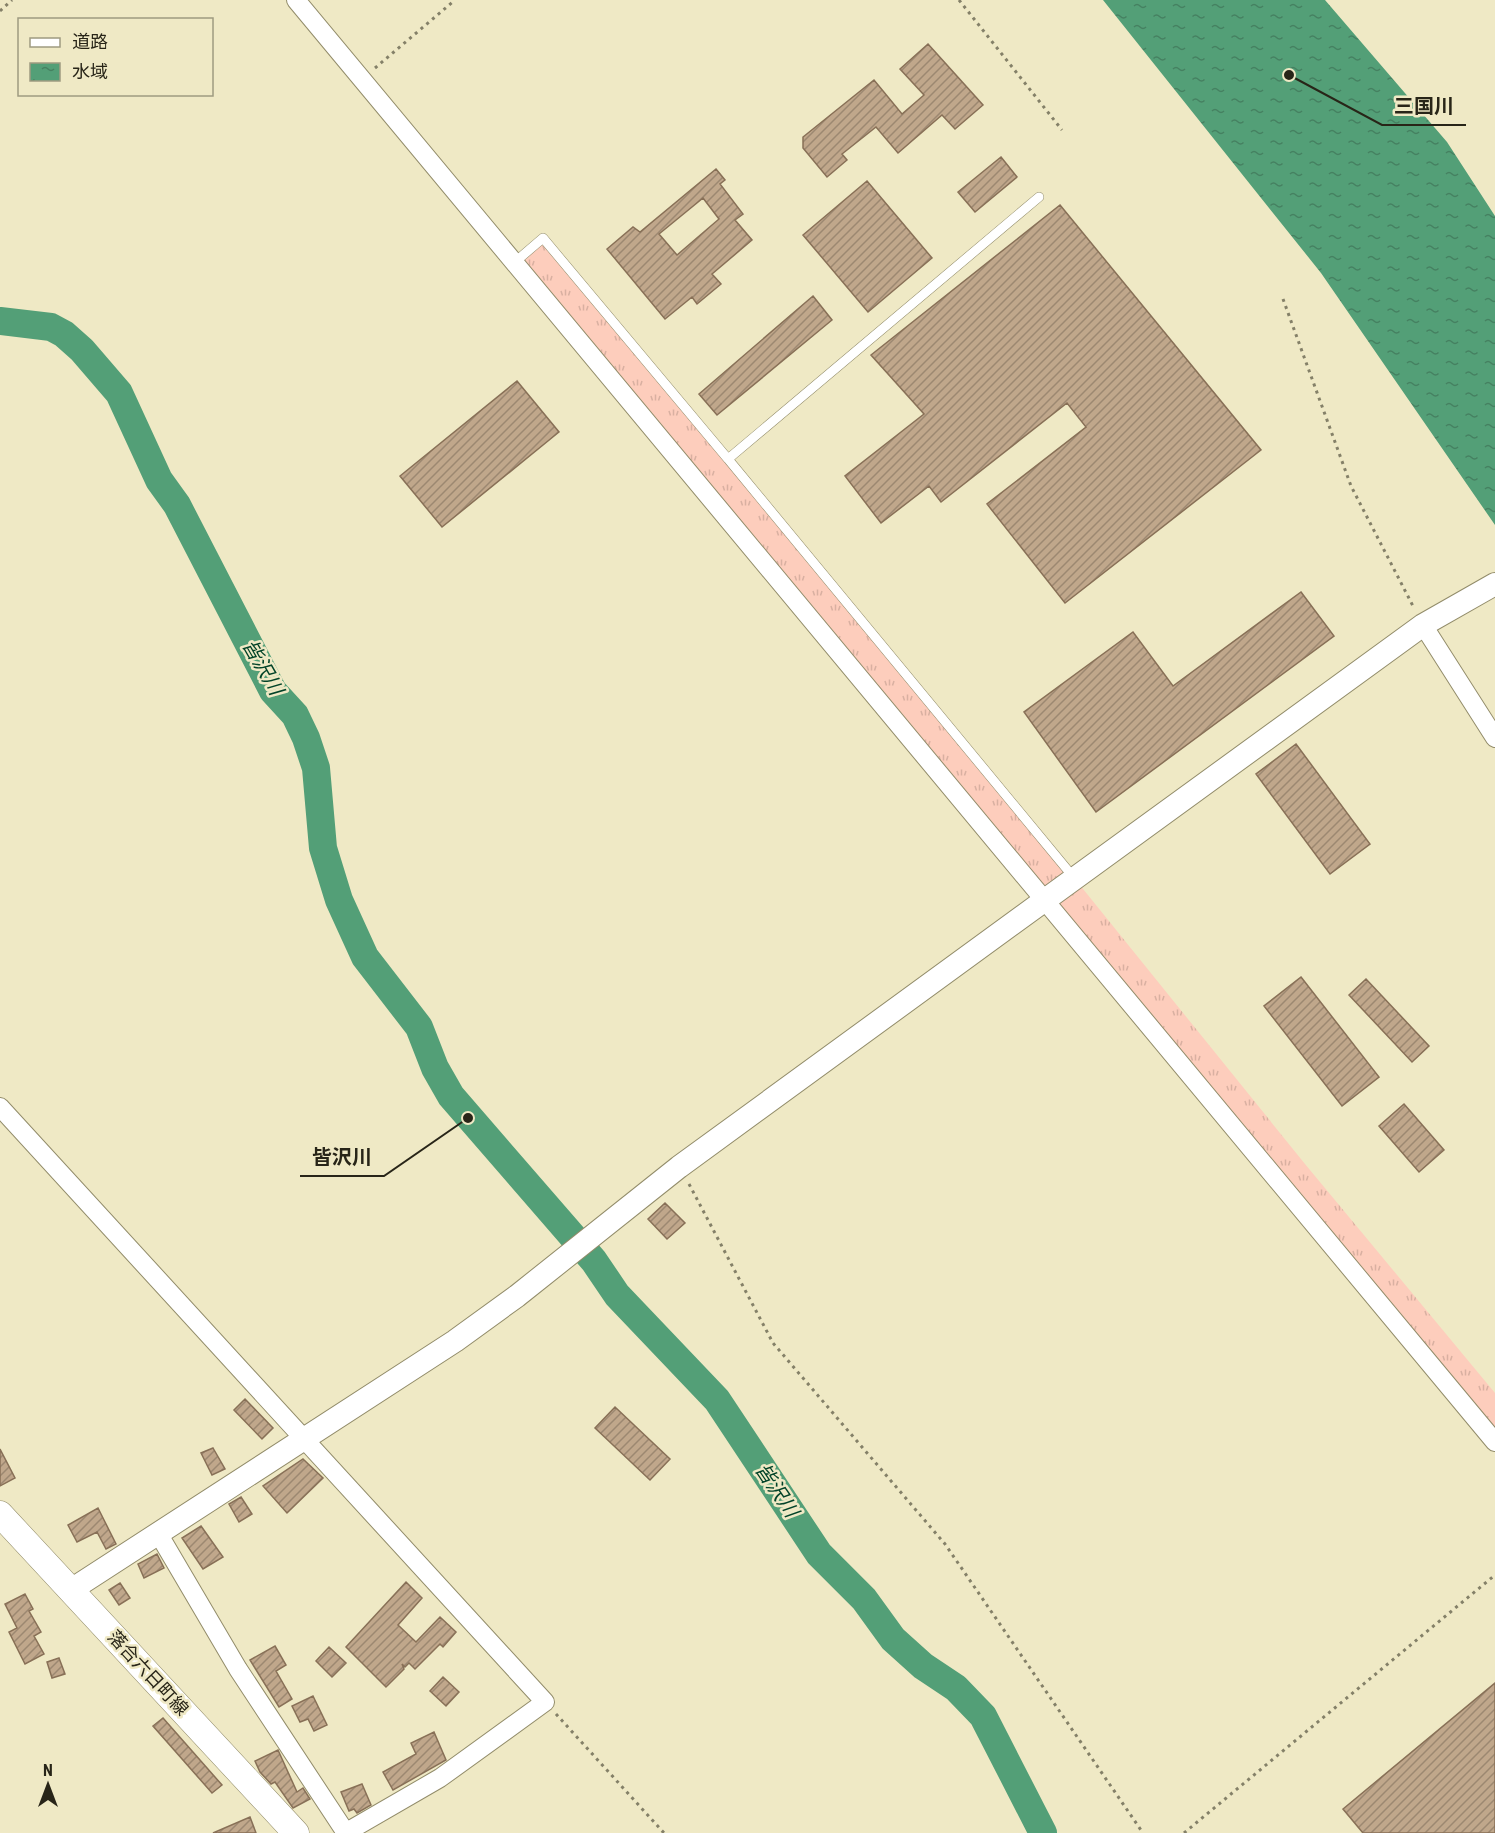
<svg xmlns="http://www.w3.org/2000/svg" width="1495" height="1833" viewBox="0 0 1495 1833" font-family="'Roboto Condensed','Noto Sans JP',sans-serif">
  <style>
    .grass { fill: url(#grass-tufts) }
    .water { fill: url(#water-ripples) }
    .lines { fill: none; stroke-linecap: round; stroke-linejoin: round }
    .river { stroke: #539f77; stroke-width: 28 }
    .building { fill: url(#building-hatch); stroke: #887057; stroke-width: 1.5; fill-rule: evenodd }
    .service-casing { stroke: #928c6a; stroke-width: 10 }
    .minor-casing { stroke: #928c6a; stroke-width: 20 }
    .tertiary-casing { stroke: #928c6a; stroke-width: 24 }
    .secondary-casing { stroke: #928c6a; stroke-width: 27 }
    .path { stroke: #848068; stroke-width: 3; stroke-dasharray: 3 4.5; stroke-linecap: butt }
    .service { stroke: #fff; stroke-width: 9 }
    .minor { stroke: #fff; stroke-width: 18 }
    .tertiary { stroke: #fff; stroke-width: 22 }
    .secondary { stroke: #fff; stroke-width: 26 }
    .labels { text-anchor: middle; stroke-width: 5; stroke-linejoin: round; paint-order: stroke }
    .street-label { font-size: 18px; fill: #282518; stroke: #efe9c5 }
    .water-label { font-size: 20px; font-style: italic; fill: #024328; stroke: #efe9c5 }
    .leader { fill: none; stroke: #282518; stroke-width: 2 }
    .callout-dot { fill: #282518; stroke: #efe9c5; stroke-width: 2 }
    .callout-label { font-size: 20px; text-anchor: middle; font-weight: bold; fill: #282518; stroke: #efe9c5; stroke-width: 5; stroke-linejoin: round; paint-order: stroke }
  </style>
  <defs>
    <pattern id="grass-tufts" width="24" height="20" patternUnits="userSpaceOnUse" patternTransform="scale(1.5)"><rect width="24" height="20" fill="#fdcdbc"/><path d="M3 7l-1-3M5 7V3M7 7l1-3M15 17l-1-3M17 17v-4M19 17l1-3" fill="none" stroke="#d9b0a1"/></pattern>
    <pattern id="water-ripples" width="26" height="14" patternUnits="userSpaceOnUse" patternTransform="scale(1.5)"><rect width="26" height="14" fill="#539f77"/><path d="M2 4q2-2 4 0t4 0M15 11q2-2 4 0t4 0" fill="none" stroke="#458161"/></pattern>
    <pattern id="building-hatch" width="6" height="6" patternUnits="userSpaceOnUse" patternTransform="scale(1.5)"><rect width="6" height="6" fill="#c0a78b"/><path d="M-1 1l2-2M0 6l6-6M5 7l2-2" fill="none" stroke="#9c8871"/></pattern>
  </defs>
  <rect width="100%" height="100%" fill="#efe9c5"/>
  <path class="grass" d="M543,238l532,641 230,285 190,229v49l-980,-1180z"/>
  <path class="water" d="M1103,0h222l122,142 48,74v309l-174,-252z"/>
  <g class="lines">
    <path class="river" d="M0,321l51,6 13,7 18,16 37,43 40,87 18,25 96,186 22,24 11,23 10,30 7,80 16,52 26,57 54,70 16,41 16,28 143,165 23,34 100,105 102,154 45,45 29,40 30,27 33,22 27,28 60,117"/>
  </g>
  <path class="building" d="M928,44l55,61 -28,24 -13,-14 -44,38 -22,-26 -34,27 5,6 -20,17 -24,-29v-11l71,-57 28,34 22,-19 -24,-26z
    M1001,157l16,20 -42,35 -17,-20z
    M716,169l9,11 -5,4 23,30 -8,6 17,20 -40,34 9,10 -24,20 -5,-7 -27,22 -58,-70 26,-22 7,5zM703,198l16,21 -42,36 -18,-21z
    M867,181l65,77 -64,54 -65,-77z
    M1060,205l201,245 -196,153 -78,-99 99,-77 -19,-24 -126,99 -12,-16 -48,37 -36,-47 79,-62 -53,-59z
    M813,296l19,24 -115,95 -18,-21z
    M517,381l42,51 -117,95 -42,-51z
    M1301,592l33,44 -238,176 -72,-100 109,-80 40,54z
    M1296,744l74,100 -40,30 -74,-100z
    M1301,977l78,100 -37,29 -78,-100z
    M1366,979l63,67 -17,16 -63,-67z
    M1404,1104l40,46 -25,22 -40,-46z
    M665,1203l20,20 -18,16 -19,-20z
    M245,1399l28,29 -11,11 -28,-29z
    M615,1407l55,52 -20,21 -55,-52z
    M213,1448l12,21 -13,6 -11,-22z
    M0,1449l15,29 -15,8z
    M303,1459l20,19 -36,35 -24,-27z
    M241,1497l11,17 -13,8 -10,-18z
    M98,1508l18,36 -10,5 -9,-17 -20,10 -9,-17z
    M201,1526l22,31 -20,12 -21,-31z
    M157,1554l7,14 -20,10 -6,-14z
    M406,1582l16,16 -24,27 18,17 24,-25 16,15 -13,15 -3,-3 -25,25 -6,-6 -4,4 -3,-3 2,5 -18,18 -40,-40z
    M120,1583l10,15 -11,7 -10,-15z
    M25,1594l8,15 -4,2 12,21 -7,4 10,18 -19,10 -16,-32 8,-4 -12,-24z
    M275,1646l11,19 -10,6 16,28 -13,8 -29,-47z
    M329,1647l17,16 -14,14 -16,-16z
    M59,1658l6,16 -13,4 -5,-16z
    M443,1677l16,15 -13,14 -16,-15z
    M1495,1683v150h-132l-20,-24z
    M313,1696l14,29 -13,6 -6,-12 -8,3 -8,-16z
    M163,1718l59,67 -10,8 -59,-67z
    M434,1732l12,28 -53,30 -10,-18 33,-18 -5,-11z
    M278,1750l19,42 6,-4 7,11 -17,9 -18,-26 -4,2 -11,-12 -5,-11z
    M362,1784l9,21 -14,8 -3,-4 -5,2 -8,-19z
    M250,1817l6,16h-43z"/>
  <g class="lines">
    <g class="service-casing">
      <path id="service" d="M1039,197l-311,262 347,420
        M515,262l28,-24 185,221"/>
    </g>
    <g class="minor-casing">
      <path id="minor" d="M296,0l1199,1442
        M1423,625l72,113
        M0,1107l545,595 -105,76 -95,55
        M158,1533l80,136 108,164"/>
    </g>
    <g class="tertiary-casing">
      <path id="tertiary" d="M71,1590l384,-249 62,-45 162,-129 366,-267 378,-275 72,-41"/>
    </g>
    <g class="secondary-casing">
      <path id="secondary" d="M0,1514l296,319"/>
    </g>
    <path class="path" d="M959,0l103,130
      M0,11l12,-11
      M375,68l80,-68
      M1283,299l68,187 63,122
      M689,1184l84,159 172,201 198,289
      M556,1714l108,119
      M1184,1833l311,-258"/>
    <use href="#service" class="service"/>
    <use href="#minor" class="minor"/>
    <use href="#tertiary" class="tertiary"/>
    <use href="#secondary" class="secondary"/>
  </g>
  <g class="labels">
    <g class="street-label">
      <text transform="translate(148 1673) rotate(47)" y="6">落合六日町線</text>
    </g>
    <g class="water-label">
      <text transform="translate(263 667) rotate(60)" y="7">皆沢川</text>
      <text transform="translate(777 1490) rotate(56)" y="7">皆沢川</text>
    </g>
  </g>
  <path class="leader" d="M1289 75L1382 125H1466M468 1118L384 1176H300"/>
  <g class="callout-dot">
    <circle cx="1289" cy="75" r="6"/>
    <circle cx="468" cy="1118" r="6"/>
  </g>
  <g class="callout-label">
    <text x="1424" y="113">三国川</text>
    <text x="342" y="1164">皆沢川</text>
  </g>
  <rect x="18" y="18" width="195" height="78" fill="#efe9c5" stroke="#9f9b80" stroke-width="1.5"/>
  <rect x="30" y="38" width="30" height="9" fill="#ffffff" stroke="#9f9b80" stroke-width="1.5"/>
  <text x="72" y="48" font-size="18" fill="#282518">道路</text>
  <rect x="30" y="63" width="30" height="18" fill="url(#water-ripples)" stroke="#9f9b80" stroke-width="1.5"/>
  <text x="72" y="78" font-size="18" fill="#282518">水域</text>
  <g transform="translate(48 1785)" stroke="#efe9c5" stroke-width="4.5" paint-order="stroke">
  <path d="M0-4.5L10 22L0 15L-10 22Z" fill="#282518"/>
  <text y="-9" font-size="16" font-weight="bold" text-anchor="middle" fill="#282518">N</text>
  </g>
</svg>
